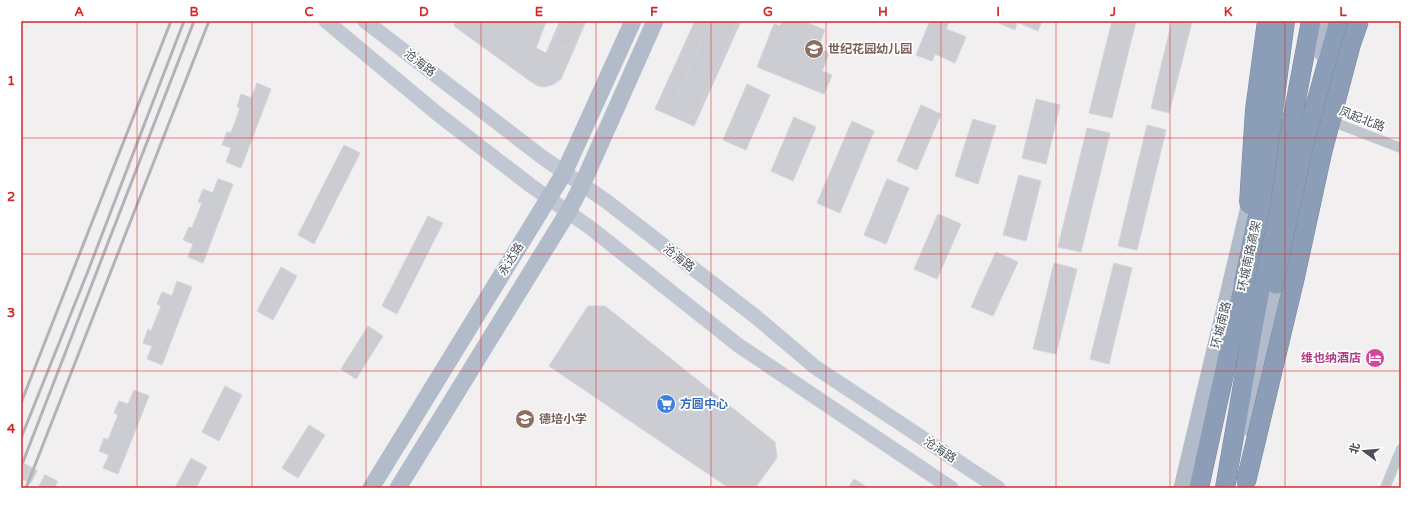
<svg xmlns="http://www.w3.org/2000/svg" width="1422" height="509" viewBox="0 0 1422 509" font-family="'Varela Round','Noto Sans SC',sans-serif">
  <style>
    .building { fill: #cccdd2; stroke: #d3d4d9 }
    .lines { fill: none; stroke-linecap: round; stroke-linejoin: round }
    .secondary-tunnel { stroke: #cfcfd1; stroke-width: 15; stroke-dasharray: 15 8; stroke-linecap: butt }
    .highway-casing { stroke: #7888a3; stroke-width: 20 }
    .street { stroke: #c1c7cf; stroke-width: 10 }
    .secondary { stroke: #c1c8d3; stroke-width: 15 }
    .primary { stroke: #b1bbca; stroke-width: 17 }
    .highway { stroke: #8c9db7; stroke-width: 19 }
    .rail { stroke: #b1b3b8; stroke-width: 3 }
    .highway-bridge-casing { stroke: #7888a3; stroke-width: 20; stroke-linecap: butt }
    .highway-bridge { stroke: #8c9db7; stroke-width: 19 }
    .grid { fill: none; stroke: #d62828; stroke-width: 1; stroke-opacity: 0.55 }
    .labels { text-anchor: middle; stroke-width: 3.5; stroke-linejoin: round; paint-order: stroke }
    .education-label { font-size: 12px; font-weight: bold; fill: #785e54; stroke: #fff; text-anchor: start }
    .street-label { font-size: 12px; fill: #495059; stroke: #fff }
    .hotel-label { font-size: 12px; font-weight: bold; fill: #b23c85; stroke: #fff; text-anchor: end }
    .shop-label { font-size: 12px; font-weight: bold; fill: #366cbe; stroke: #fff; text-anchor: start }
    .neatline { fill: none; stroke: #d62828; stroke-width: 1.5 }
    .grid-label { font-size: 13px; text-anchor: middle; font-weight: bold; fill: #d62828 }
  </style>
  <rect width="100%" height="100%" fill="#f1efef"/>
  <path class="building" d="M456,21h88l2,1 -10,26 10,5 14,-32h26l-25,58 -7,5 -9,3 -7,-1 -8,-5 -76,-55z
    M562,21h23l-13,29 -19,-8z
    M695,21h46l-47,105 -39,-17z
    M711,21h27l-44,98 -23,-10z
    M782,21h21l22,9 -7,18 11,5 -7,18 10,4 -8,19 -67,-27 17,-43 6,2z
    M930,21l19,1 -3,7 20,8 -11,26 -20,-9 -3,7 -16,-6z
    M1000,21h42l-4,10 -21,-9 -2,8 -16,-7z
    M1112,21h24l-24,97 -23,-5z
    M1172,21h20l-23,92 -18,-5z
    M257,83l14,6 -30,79 -15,-6 5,-14 -9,-3 5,-13 4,1 9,-25 -3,-1 4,-13 10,4z
    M747,84l23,11 -24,55 -23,-10z
    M1036,99l24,6 -14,59 -24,-6z
    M921,105l20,9 -24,56 -20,-9z
    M794,117l22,10 -23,54 -22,-10z
    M973,119l23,7 -18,58 -23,-8z
    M852,121l22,10 -34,82 -23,-10z
    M1147,125l19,5 -29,120 -19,-4z
    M1087,128l23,5 -29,119 -23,-5z
    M344,145l16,8 -46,91 -16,-9z
    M1019,175l22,6 -15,60 -23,-6z
    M218,179l15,5 -30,79 -15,-6 5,-13 -10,-4 6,-13 3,1 10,-25 -4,-1 5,-13 10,4z
    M887,179l22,9 -23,56 -22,-9z
    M938,214l23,10 -24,55 -23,-10z
    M428,216l15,7 -46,91 -15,-8z
    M996,252l22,10 -25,54 -22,-9z
    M1054,263l23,6 -21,85 -23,-5z
    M1114,263l18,5 -23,96 -19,-5z
    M281,267l16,9 -24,44 -16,-9z
    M177,281l15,6 -30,78 -15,-6 5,-13 -9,-3 5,-14 3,2 10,-25 -4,-2 5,-12 10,4z
    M588,306h17l170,136 2,16 -22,30h-26l-180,-122z
    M368,326l15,10 -27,43 -15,-10z
    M225,386l17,9 -23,46 -17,-9z
    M134,390l15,6 -31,78 -15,-6 6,-13 -10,-4 5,-13 4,2 10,-25 -4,-2 5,-12 9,3z
    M309,425l16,10 -27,43 -16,-10z
    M191,458l16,9 -11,21h-21z
    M854,479l14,9h-20z"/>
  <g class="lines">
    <path class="secondary-tunnel" d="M21,470l34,18"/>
    <g class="highway-casing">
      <path id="highway" d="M1276,284l37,-170 26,-93
        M1199,488l45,-205
        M1225,488l28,-161 58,-306"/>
    </g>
    <path class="street" d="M1328,120l73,28
      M1385,488l16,-39"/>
    <path class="secondary" d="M326,21l113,94 91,70 62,44 146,116 213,143
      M365,21l177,136 64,44 150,116 59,50 183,121"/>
    <path class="primary" d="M1322,53l6,-32
      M1251,429l27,-158
      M371,488l193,-315 69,-152
      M398,488l170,-276 14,-27 73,-164
      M1182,488l71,-298"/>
    <use href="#highway" class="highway"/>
    <path class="rail" d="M21,403l150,-382
      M21,438l67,-167 96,-250
      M21,467l173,-446
      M26,488l183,-467"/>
    <g class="highway-bridge-casing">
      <path id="highway-bridge" d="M1249,204l6,-94 12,-89
        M1244,283l17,-80 24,-182
        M1246,482l49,-205 27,-124 29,-109 8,-23"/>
    </g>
    <use href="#highway-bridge" class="highway-bridge"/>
  </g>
  <path class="grid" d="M137,21v467M252,21v467M366,21v467M481,21v467M596,21v467M711,21v467M826,21v467M941,21v467M1056,21v467M1170,21v467M1285,21v467M21,138h1380M21,254h1380M21,371h1380"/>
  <defs>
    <g id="school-disc" transform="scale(1)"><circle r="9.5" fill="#8d6e63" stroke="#fff"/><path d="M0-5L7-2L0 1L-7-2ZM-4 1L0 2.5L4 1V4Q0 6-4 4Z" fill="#fff"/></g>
    <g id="hotel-disc" transform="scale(1)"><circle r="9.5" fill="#d1479c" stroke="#fff"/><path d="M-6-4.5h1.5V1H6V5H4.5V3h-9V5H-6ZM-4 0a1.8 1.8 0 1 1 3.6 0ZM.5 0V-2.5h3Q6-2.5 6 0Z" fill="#fff"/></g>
    <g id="supermarket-disc" transform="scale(1)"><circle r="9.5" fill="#3f7fe0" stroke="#fff"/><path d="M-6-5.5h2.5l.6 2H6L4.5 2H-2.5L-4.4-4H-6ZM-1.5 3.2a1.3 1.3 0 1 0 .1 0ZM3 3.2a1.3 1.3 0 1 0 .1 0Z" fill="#fff"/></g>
  </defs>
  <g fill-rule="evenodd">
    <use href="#school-disc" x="814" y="49"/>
    <use href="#hotel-disc" x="1375" y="358"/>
    <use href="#supermarket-disc" x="666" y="404"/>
    <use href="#school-disc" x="525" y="419"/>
  </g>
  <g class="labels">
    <g class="education-label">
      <text x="828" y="53">世纪花园幼儿园</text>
      <text x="539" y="423">德培小学</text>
    </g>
    <g class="street-label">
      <text transform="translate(420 63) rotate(38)" y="4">沧海路</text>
      <text transform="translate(1362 119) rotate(21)" y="4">凤起北路</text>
      <text transform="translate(1249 256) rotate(-78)" y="4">环城南路高架</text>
      <text transform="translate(679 258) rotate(38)" y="4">沧海路</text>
      <text transform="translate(511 259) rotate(-58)" y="4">永达路</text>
      <text transform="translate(1221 325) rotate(-76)" y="4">环城南路</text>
      <text transform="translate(940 450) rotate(33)" y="4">沧海路</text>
    </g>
    <g class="hotel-label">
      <text x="1361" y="362">维也纳酒店</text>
    </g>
    <g class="shop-label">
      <text x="680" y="408">方圆中心</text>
    </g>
  </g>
  <rect width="1422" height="509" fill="none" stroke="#ffffff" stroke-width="44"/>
  <g transform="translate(1364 451) rotate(286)" stroke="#ffffff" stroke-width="3" paint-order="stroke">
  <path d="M0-3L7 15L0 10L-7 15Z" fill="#495059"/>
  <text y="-6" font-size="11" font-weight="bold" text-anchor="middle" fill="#495059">北</text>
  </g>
  <rect x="22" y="22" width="1378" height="465" class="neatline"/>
  <g class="grid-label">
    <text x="79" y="16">A</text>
    <text x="194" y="16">B</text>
    <text x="309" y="16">C</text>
    <text x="424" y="16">D</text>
    <text x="539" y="16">E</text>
    <text x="654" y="16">F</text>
    <text x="768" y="16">G</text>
    <text x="883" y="16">H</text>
    <text x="998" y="16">I</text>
    <text x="1113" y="16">J</text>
    <text x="1228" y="16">K</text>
    <text x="1343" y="16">L</text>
    <text x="11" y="85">1</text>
    <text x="11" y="201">2</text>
    <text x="11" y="317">3</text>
    <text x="11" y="433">4</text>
  </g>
</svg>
